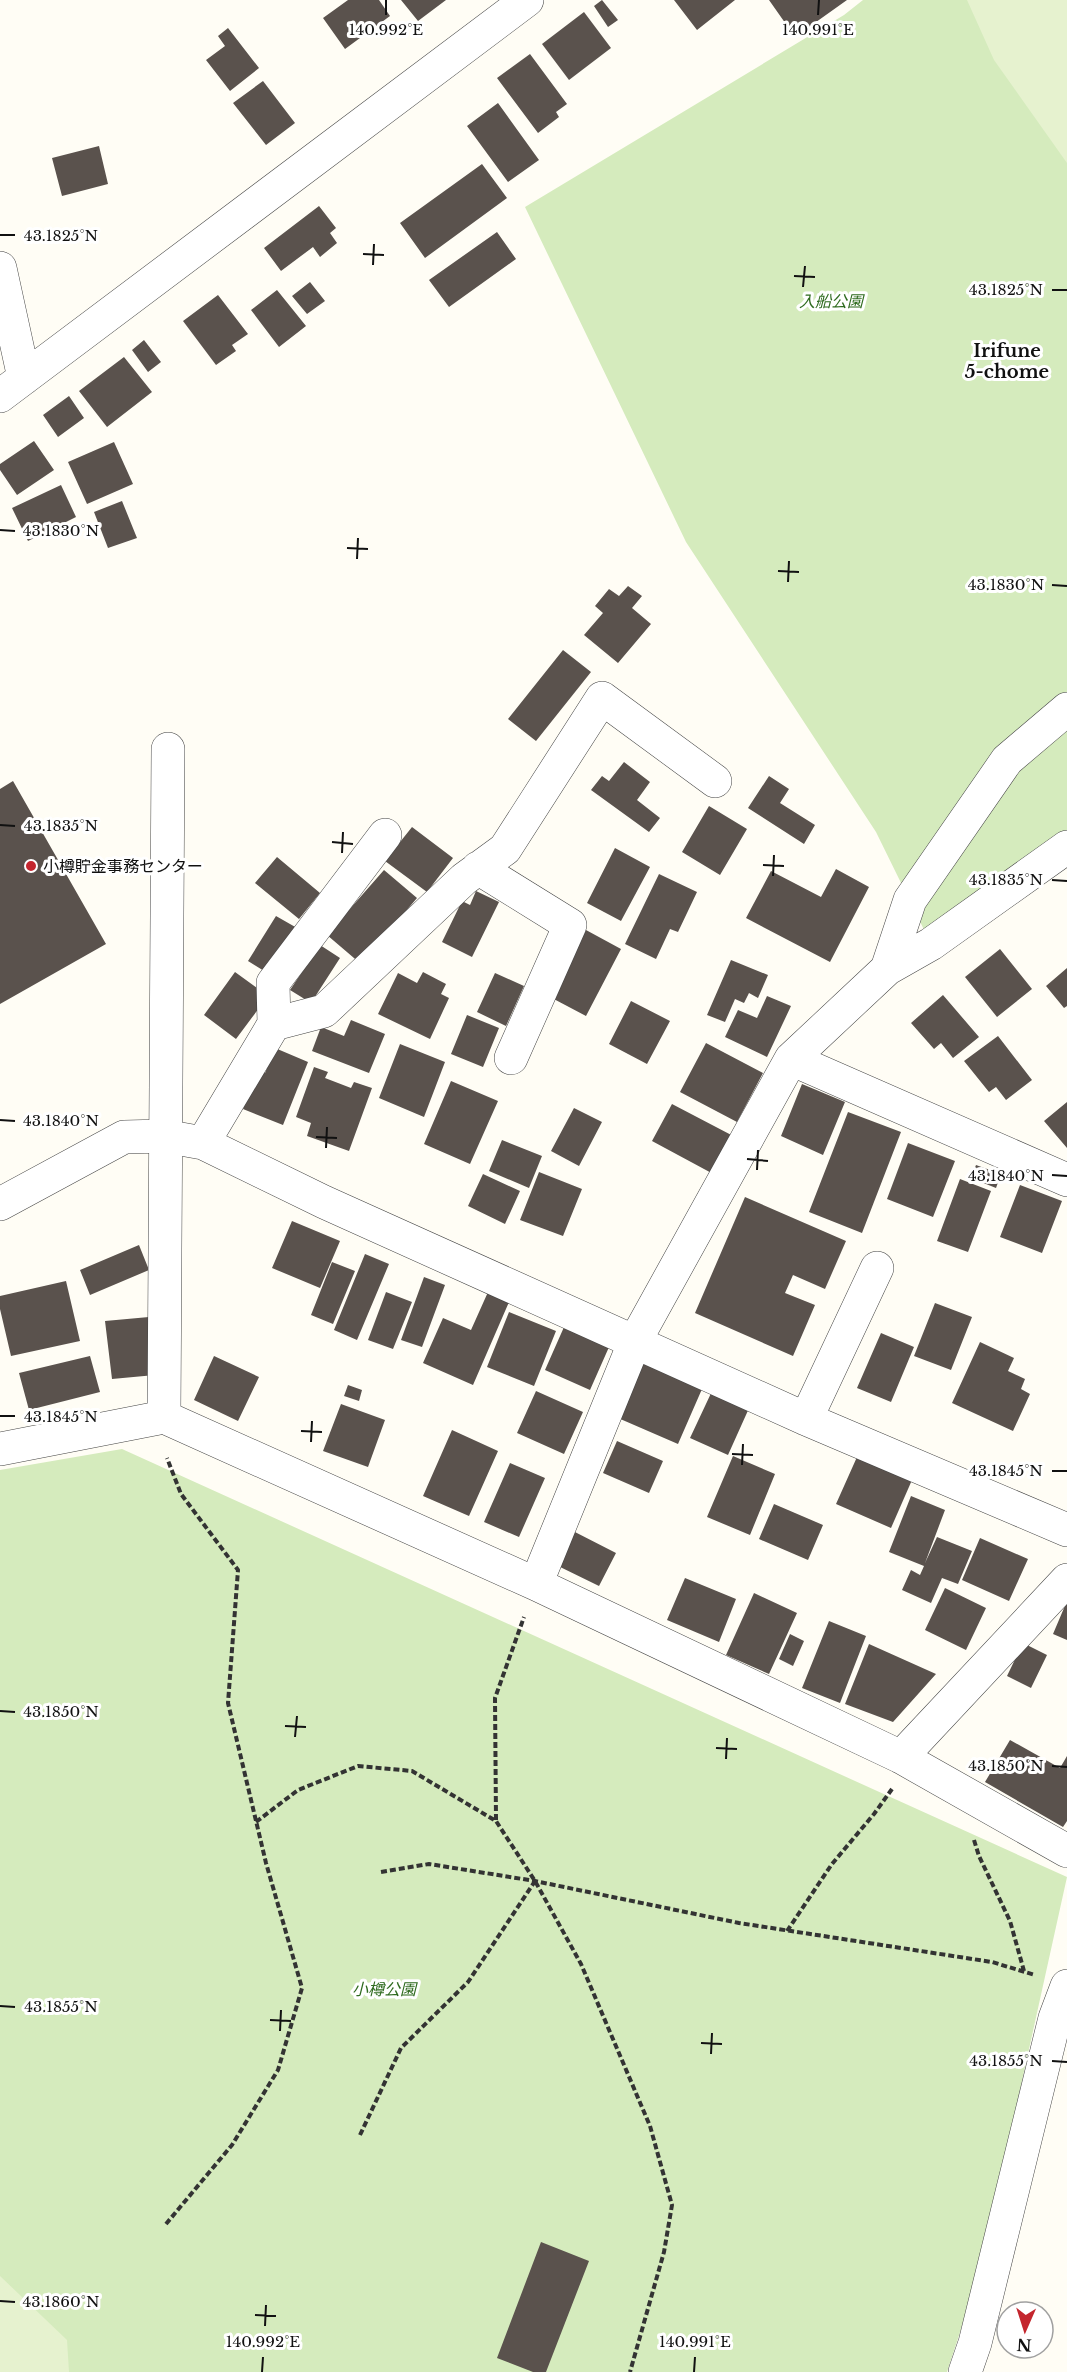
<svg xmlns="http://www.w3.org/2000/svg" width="1067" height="2372" viewBox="0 0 1067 2372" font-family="'Libre Baskerville','Noto Sans JP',serif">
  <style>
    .park { fill: #d5ebbd }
    .pitch { fill: #e6f2cf }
    .building { fill: #5a524d }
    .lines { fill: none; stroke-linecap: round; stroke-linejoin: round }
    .minor-casing { stroke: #444; stroke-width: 34 }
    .path { stroke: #333; stroke-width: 4; stroke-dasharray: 6 3; stroke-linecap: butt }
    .minor { stroke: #fff; stroke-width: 33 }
    .ticks { fill: none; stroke: #111; stroke-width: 2 }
    .poi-dot { fill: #c4262e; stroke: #fff; stroke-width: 2 }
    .labels { text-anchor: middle; stroke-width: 6; stroke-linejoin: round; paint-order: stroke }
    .park-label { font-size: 16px; font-style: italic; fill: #2f6b1f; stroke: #fff }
    .poi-label { font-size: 16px; fill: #111; stroke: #fff; text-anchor: start }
    .neighbourhood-label { font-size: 18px; font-weight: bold; fill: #111; stroke: #fff }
    .ticks-label { font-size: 15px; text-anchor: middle; fill: #111; stroke: #fff; stroke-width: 6; stroke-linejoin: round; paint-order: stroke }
  </style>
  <rect width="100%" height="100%" fill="#fffdf5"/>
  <path class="park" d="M863,0h204v841l-136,103 -55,-112 -190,-290 -161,-335 319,-192z
    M122,1449l945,428 -87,394 -33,101h-947v-902z"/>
  <path class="pitch" d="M967,0h100v163l-73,-103z
    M0,2276l67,64 2,32h-69z"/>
  <path class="building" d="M348,0h31l11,16 -45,33 -22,-31z
    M401,0h45l-28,21z
    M602,0l16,20 -10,7 -14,-21z
    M674,0h61l-38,30z
    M769,0h78l-52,37z
    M584,12l27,36 -42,32 -27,-36z
    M228,28l31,40 -29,23 -24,-31 19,-14 -7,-10z
    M530,54l37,50 -11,8 3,5 -21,16 -41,-55z
    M263,81l32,42 -29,22 -33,-42z
    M498,103l41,57 -31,22 -41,-56z
    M99,146l9,38 -46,12 -10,-38z
    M482,164l25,34 -82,60 -25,-35z
    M319,206l17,22 -6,5 7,10 -17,14 -7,-10 -32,24 -17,-23z
    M497,232l19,27 -67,48 -20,-27z
    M310,282l15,19 -18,13 -15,-18z
    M277,290l29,36 -27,21 -28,-37z
    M218,295l30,39 -16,11 4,6 -20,14 -33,-44z
    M144,340l17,22 -13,10 -16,-22z
    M124,357l28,35 -45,35 -28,-36z
    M69,396l15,22 -26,19 -15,-22z
    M34,441l20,29 -37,25 -17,-25v-6z
    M114,442l19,42 -46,20 -19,-42z
    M61,485l15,32 -48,24 -16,-33z
    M122,501l15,37 -29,10 -14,-36z
    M628,586l14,10 -10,12 19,16 -33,39 -34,-28 19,-22 -8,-7 14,-17 10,7z
    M563,650l28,22 -55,69 -28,-22z
    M624,762l26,20 -13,18 23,18 -11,14 -58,-42 11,-14 7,5z
    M769,776l20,13 -9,14 35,22 -11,19 -56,-36z
    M13,781l93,163 -106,60v-215z
    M709,806l38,23 -27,46 -38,-23z
    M412,827l41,31 -26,34 -42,-31z
    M615,848l35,19 -29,54 -34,-18z
    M277,857l43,36 -21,26 -44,-36z
    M836,869l33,18 -39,75 -84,-44 25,-47 50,26z
    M384,870l33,28 -56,66 -34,-29z
    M659,874l38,18 -19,40 -8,-3 -14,30 -31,-15z
    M476,891l23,11 -27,55 -30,-15 20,-41 8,4z
    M276,916l21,12 -28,46 -21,-13z
    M586,930l35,19 -35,67 -36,-19z
    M320,945l20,13 -29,45 -21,-13z
    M1000,949l32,40 -35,28 -32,-40z
    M731,960l37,15 -10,23 -9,-5 -5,10 -9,-4 -10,23 -18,-7z
    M1067,968v38l-3,2 -18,-22z
    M235,972l33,24 -32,43 -32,-24z
    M423,972l23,12 -5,10 8,4 -19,41 -52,-25 20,-41 19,10z
    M495,973l29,13 -18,40 -29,-14z
    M943,995l36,42 -26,21 -12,-15 -7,6 -23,-26z
    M767,996l24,10 -24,51 -42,-20 13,-27 19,8z
    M631,1001l39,20 -23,43 -38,-20z
    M467,1015l32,13 -16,39 -32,-13z
    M351,1020l34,14 -16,39 -57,-22 9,-24 23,9z
    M998,1036l34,44 -26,20 -10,-13 -7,5 -25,-31z
    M706,1043l57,30 -26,49 -57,-30z
    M400,1044l45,18 -21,55 -45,-19z
    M275,1048l33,14 -25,63 -40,-16 16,-38 6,2z
    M314,1067l14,5 -3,6 26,10 3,-6 18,6 -23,63 -42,-15 4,-13 -15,-6z
    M451,1081l47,20 -28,63 -46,-20z
    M802,1084l43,18 -22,53 -42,-19z
    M1067,1102v46l-23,-27z
    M672,1104l65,34 -20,38 -65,-35z
    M574,1108l28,14 -23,44 -28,-15z
    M848,1112l53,20 -39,101 -53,-21z
    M502,1140l40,16 -13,32 -40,-17z
    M908,1143l47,18 -22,56 -46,-18z
    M976,1165l25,9 -5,14 -25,-10z
    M539,1172l43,17 -19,47 -43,-16z
    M483,1174l37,17 -15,33 -37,-18z
    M960,1179l31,12 -23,61 -31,-11z
    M1020,1185l42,16 -20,52 -42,-16z
    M745,1197l101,44 -21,48 -32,-14 -8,18 30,12 -22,51 -98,-43z
    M292,1221l48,20 -20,47 -48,-20z
    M139,1245l10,25 -59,25 -10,-25z
    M365,1254l24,10 -32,76 -23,-10z
    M332,1262l23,9 -22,53 -22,-9z
    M424,1277l21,8 -23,62 -21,-7z
    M66,1281l14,60 -69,15 -11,-47v-13z
    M386,1292l26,10 -19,47 -25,-9z
    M488,1292l21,10 -36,83 -50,-22 20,-45 28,12z
    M935,1303l37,14 -21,53 -37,-14z
    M509,1312l47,19 -22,55 -47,-19z
    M149,1317l6,58 -43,4 -7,-58z
    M568,1318l45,20 -23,52 -45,-20z
    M881,1333l33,14 -23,55 -34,-14z
    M980,1342l34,16 -6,13 17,8 -4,10 9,5 -17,37 -61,-28z
    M90,1356l10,36 -71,18 -10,-37z
    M214,1356l45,21 -21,44 -44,-21z
    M642,1363l60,26 -24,55 -60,-26z
    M348,1385l14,5 -3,11 -15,-5z
    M713,1389l37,17 -22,49 -38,-17z
    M536,1391l47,21 -19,42 -47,-21z
    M341,1404l44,16 -17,47 -45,-16z
    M452,1430l46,21 -29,65 -46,-20z
    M617,1441l46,20 -14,32 -46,-20z
    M733,1456l42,18 -25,61 -43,-18z
    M857,1457l55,23 -21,48 -55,-24z
    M510,1463l35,15 -26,59 -35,-15z
    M911,1496l34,14 -20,53 12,-26 35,14 -14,33 -16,-6 -11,25 -29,-13 9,-20 9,5 4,-9 -35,-14z
    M774,1504l49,21 -15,35 -49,-21z
    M571,1530l45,23 -17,33 -45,-22z
    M980,1538l48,21 -19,42 -47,-21z
    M685,1578l51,21 -17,43 -52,-22z
    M945,1588l41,20 -20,42 -41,-20z
    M754,1593l43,20 -28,61 -43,-19z
    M1067,1601v39l-14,-6z
    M829,1621l37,15 -26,67 -38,-15z
    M790,1634l14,7 -11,25 -14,-7z
    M1023,1643l24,12 -16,33 -24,-12z
    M869,1644l67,30 -43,48 -48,-18z
    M1010,1740l50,28 7,-12v65l-4,6 -78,-45z
    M541,2242l48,19 -43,111h-13l-36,-14z"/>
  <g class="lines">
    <g class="minor-casing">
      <path id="minor" d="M0,268l24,110
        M0,396l527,-396
        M478,868l92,57 -59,133
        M887,969l23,-69 97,-140 60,-51
        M274,1024l-1,-41 112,-148
        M791,1059l276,121
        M203,1143l71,-119 50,-13 140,-132 41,-30 97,-151 113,83
        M0,1204l124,-67 40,-1 39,7 121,59 482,217 261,111
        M164,1417l4,-668
        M806,1419l71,-151
        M0,1449l164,-32 372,167 365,173 166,94
        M536,1584l99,-243 156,-282 96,-90 44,-25 136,-97
        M901,1757l166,-177
        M965,2372l10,-29 80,-325 12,-32"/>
    </g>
    <path class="path" d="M496,1820l-1,-122 29,-81
      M256,1822l42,-32 60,-24 54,5 84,50 39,60 46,83 69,162 22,79 -8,47 -34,120
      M974,1840l5,16 31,65 14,50
      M381,1872l48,-8 106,17 204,42 253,39 43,13
      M787,1931l45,-67 42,-50 18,-25
      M360,2135l41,-87 67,-66 67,-101
      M166,2224l66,-79 46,-75 24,-82 -36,-125 -38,-160 10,-133 -57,-76 -14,-36"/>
    <use href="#minor" class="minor"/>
  </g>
  <path class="ticks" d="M386,15v-15M818,15l1,-15M0,235h15M363,254l21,1M373,265l1,-21M794,276l21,1M803,287l2,-21M1052,290h15M0,530l15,1M347,548l21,1M357,559l1,-21M778,571l21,1M788,582l1,-21M1052,585l15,1M0,825l15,1M332,842l21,2M342,853l1,-21M763,865l21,1M773,876l1,-21M1052,880l15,1M0,1120l15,1M316,1137l21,1M326,1148l1,-21M747,1159l21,2M757,1170l1,-20M1052,1175l15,1M0,1416h15M301,1431l21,1M311,1442l1,-21M732,1454l21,1M742,1465l1,-21M1052,1471h15M0,1711l15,1M285,1726l21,1M295,1737l2,-21M716,1748l21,1M726,1759l1,-21M1052,1766l15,1M0,2006l15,1M270,2020l21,1M280,2031l1,-21M701,2043l21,1M711,2054l1,-21M1052,2061l15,1M0,2301l15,1M255,2315l21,1M265,2326l1,-21M262,2372l1,-15M694,2372l1,-15"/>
  <circle class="poi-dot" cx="31" cy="866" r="6"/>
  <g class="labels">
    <g class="park-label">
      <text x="831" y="307">入船公園</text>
      <text x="384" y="1995">小樽公園</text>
    </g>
    <g class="poi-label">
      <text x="43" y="872">小樽貯金事務センター</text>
    </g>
    <g class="neighbourhood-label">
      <text x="1007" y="357">Irifune<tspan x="1007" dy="21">5-chome</tspan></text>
    </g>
  </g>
  <g class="ticks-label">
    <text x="386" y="35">140.992°E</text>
    <text x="818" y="35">140.991°E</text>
    <text x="61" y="241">43.1825°N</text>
    <text x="1006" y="295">43.1825°N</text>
    <text x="61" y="536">43.1830°N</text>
    <text x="1006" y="590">43.1830°N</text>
    <text x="61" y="831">43.1835°N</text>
    <text x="1006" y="885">43.1835°N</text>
    <text x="61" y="1126">43.1840°N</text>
    <text x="1006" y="1181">43.1840°N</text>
    <text x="61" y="1422">43.1845°N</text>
    <text x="1006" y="1476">43.1845°N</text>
    <text x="61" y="1717">43.1850°N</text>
    <text x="1006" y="1771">43.1850°N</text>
    <text x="61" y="2012">43.1855°N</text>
    <text x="1006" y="2066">43.1855°N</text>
    <text x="61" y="2307">43.1860°N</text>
    <text x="263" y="2347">140.992°E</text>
    <text x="695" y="2347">140.991°E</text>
  </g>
  <g transform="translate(1025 2330) rotate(183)"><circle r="28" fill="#ffffff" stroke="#a0a0a0" stroke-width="1.5"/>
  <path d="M0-4.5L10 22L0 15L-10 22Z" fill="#c4262e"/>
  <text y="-9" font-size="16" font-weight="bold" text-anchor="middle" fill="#111111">N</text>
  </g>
</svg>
